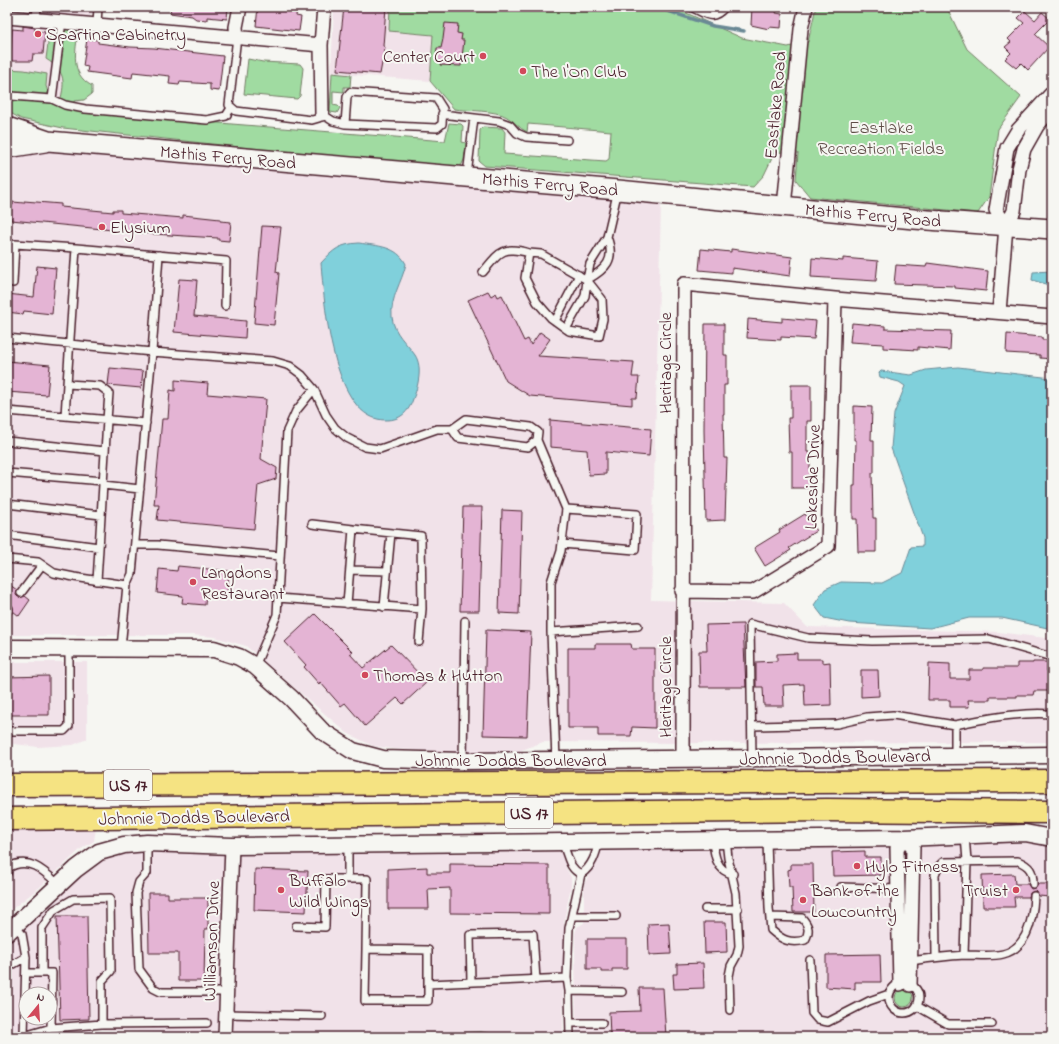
<svg xmlns="http://www.w3.org/2000/svg" width="1059" height="1044" viewBox="0 0 1059 1044" font-family="'Indie Flower',sans-serif">
  <style>
    .built { fill: #f1e2e9; fill-rule: evenodd }
    .green { fill: #a0dba1; stroke: #757d66 }
    .water { fill: #80d0db; stroke: #6a8995 }
    .lines { fill: none; stroke-linecap: round; stroke-linejoin: round }
    .stream { stroke: #6a8995; stroke-width: 3.5 }
    .building { fill: #e4b4d4; stroke: #4a1f2b }
    .service-casing { stroke: #4a1f2b; stroke-width: 10 }
    .minor-casing { stroke: #4a1f2b; stroke-width: 16 }
    .tertiary-casing { stroke: #4a1f2b; stroke-width: 19 }
    .secondary-casing { stroke: #4a1f2b; stroke-width: 22 }
    .trunk-casing { stroke: #4a1f2b; stroke-width: 25 }
    .service { stroke: #f6f6f2; stroke-width: 7 }
    .minor { stroke: #f6f6f2; stroke-width: 13 }
    .tertiary { stroke: #f6f6f2; stroke-width: 16 }
    .secondary { stroke: #f6f6f2; stroke-width: 19 }
    .trunk { stroke: #f5e382; stroke-width: 22 }
    .poi-dot { fill: #d1495b; stroke: #f6f6f2; stroke-width: 1.5 }
    .labels { text-anchor: middle; stroke-width: 4; stroke-linejoin: round; paint-order: stroke }
    .shield { fill: #f6f6f2; stroke: #7e6067; stroke-width: 1 }
    .shield-label { font-size: 17px; font-weight: bold; fill: #4a1f2b }
    .poi-label { font-size: 18px; fill: #4a1f2b; stroke: #f6f6f2; text-anchor: start }
    .street-label { font-size: 18px; fill: #4a1f2b; stroke: #f6f6f2 }
    .park-label { font-size: 18px; fill: #604e48; stroke: #f6f6f2 }
  </style>
  <rect width="100%" height="100%" fill="#f6f6f2"/>
  <filter id="ink" filterUnits="userSpaceOnUse"><feTurbulence type="fractalNoise" baseFrequency=".025" numOctaves="2"/><feDisplacementMap in="SourceGraphic" scale="8" xChannelSelector="R" yChannelSelector="G"/><feConvolveMatrix kernelMatrix="1 2 1 2 8 2 1 2 1" color-interpolation-filters="sRGB"/></filter>
  <g filter="url(#ink)">
    <path class="built" d="M42,7h52l-2,7 -2,2 -45,-3 -3,-3z
      M334,7h56l-1,24 45,4 -4,46 -99,-8z
      M10,24l40,4 -4,31 12,7 5,9v18l-4,13 -7,-2 -6,-18v-12l-22,-4 -17,-1v-44z
      M27,147l279,23 355,35 -10,395 133,3 23,24 191,5 48,6 6,-2v106l-369,1 -140,-1 -34,13 -114,-6 -22,-3 -26,-13 -101,-87 -31,-9 -23,-2h-185v-479z
      M7,662h80v77l-14,6 -35,2 -31,-4z
      M7,828h89l-2,13 -13,8 -41,38 -33,26z
      M991,841l53,3 8,5v188h-476l-1,-104 2,-6 7,-4v-39l9,-17 7,-22 292,-1 4,100 22,1 -2,-103z
      M113,850h449l4,18 5,9v9l-7,35 -1,116h-52l-30,-5 -147,5h-118l-120,-8 -21,8h-68v-98l61,-55zM26,994h24v24h-24z"/>
    <path class="green" d="M390,7h283l69,31 46,9 20,-5 8,-35h133v5l18,37 54,48 -23,32 -9,68 -11,16 -168,-16 -14,-17 2,-27 -23,-1 -11,23 -11,12 -268,-21 -6,-5 1,-31 3,-3 19,1 3,4 -1,22 102,7 3,-2 2,-28 -83,-7 -1,8c-8,-4 -12,-10 -20,-15 -11,-7 -40,-6 -53,-8l-24,-28 3,-46 -44,-4z
      M50,28l28,2c-2,22 -9,43 14,56v8l-8,6 -10,1 1,6 6,5 364,29 4,-18 12,1 2,2 -1,16 4,1 -2,17 -3,6h-8l-120,-9 -270,-29 -42,-9 -14,-8v-42l17,1 23,4 -1,12 6,18 7,2c6,-23 8,-34 -13,-47z
      M248,59l15,3 37,2 3,4 -3,28 -3,3 -53,-5z
      M332,73l19,2 -1,12h-6v5l-11,-1v14l5,1 2,2 -3,5 -7,-1z
      M895 998a9 9 0 1 1 18 0a9 9 0 1 1-18 0Z
      M481,1032l30,5h-177z"/>
    <path class="water" d="M359,243c19,3 38,3 47,21 -4,18 -16,34 -14,53 2,17 14,25 23,38 8,12 3,32 -2,44 -4,13 -13,21 -26,21 -55,2 -63,-120 -66,-157 13,-14 19,-19 38,-20z
      M1052,271v15l-20,-6 1,-8z
      M958,367l94,11v251l-50,-11h-33l-39,10 -81,-5 -25,-5 -10,-13 11,-16 16,-7 41,1 20,-10 9,-26 12,-1v-8l-32,-90 3,-34 11,-28 -6,-4 -19,-5 -1,-4 2,-2 30,4 15,-5z"/>
    <g class="lines">
      <path class="stream" d="M656,7l57,19 31,5"/>
    </g>
    <path class="building" d="M171,7h57l-1,12 -20,-2v3l-11,-1 -4,-3 -22,-3z
      M258,7h39l-1,9 5,1 -2,14 -43,-5z
      M344,7h42l-3,39 2,1 -5,27 -43,-4z
      M752,7h26l-2,6 6,1 -1,14 -12,-1v2l-18,-4z
      M1025,11l10,9 7,-8 8,7 -15,15 14,13 -21,23 -7,-7 -5,5 -11,-9 6,-6 -6,-6 6,-5 -3,-3 16,-16 -6,-5z
      M445,23l13,1 -1,9 5,1 -1,6h3l-3,26 -21,-1 1,-4h-5l1,-13h4l2,-9z
      M23,26l12,2v3l10,1 -2,22h-10l-1,7h-22l2,-32 11,1z
      M87,39l11,1v3l32,4 24,1 69,8 -4,35 -9,-1v-6l-30,-2 -1,3 -10,-1 1,-8 -37,-4 -1,6 -45,-6 1,-5 -5,-1z
      M24,201l37,3v3l52,5v-2h8v3l50,4 12,1v-3l37,4v2l11,1 -2,19 -11,-1v-2l-65,-4 -142,-14v-3h-2l1,-12h3v-3l11,1z
      M262,226l19,1 -5,45 3,1 -5,52 -20,-2z
      M701,249l30,3v-3l61,8 -2,19 -58,-8v5l-33,-3z
      M812,258l31,3v-3l35,3 -2,20 -65,-4z
      M927,263l61,8 -2,20 -31,-3v-2l-61,-2 2,-19 30,2z
      M37,266l19,2 -4,46 -28,-3 -1,3 -16,-2v-18l27,3z
      M179,279l18,1 -3,36 52,5 -1,17 -71,-6z
      M488,291l3,5 5,-3 2,4 4,-2 22,46 4,-2 3,6 9,-13 10,7 -12,17 96,6 -2,15h7l-2,21h-5v7l-102,-9 -24,-15 -38,-81z
      M782,318l34,3 -2,18 -33,-2v3l-34,-2 1,-19 34,3z
      M852,323l33,3v3l66,2 -1,19 -32,-3v3l-35,-2v-4l-33,-2z
      M705,324h19v31h3v30h-3v29h-1l1,44h3l-2,62 -19,1 -2,-91z
      M1007,334l35,3v3h10v19l-12,-1v-3l-34,-2z
      M7,361l43,4 -3,30 -40,-3z
      M110,368l33,3 -2,17 -33,-3z
      M175,380l33,3 -1,11 59,5 -5,60 16,9 -1,11 -18,6 -4,44 -97,-9 2,-15h-5l8,-86h6l2,-29 5,1z
      M791,385h20v36h-4v31h3v36h-18v-36h-3l-1,-34h3z
      M854,406l18,1 -1,33h3v33h-2l1,45h3v34h-18l-1,-33h-4v-34h2l1,-45h-2z
      M550,420l101,9 -2,27 -43,-4v22l-17,1 -2,-25 -37,-3z
      M463,507h19l-3,104h-19z
      M502,510l20,1 -3,103 -20,-1z
      M805,514l11,17 -27,17 2,2 -26,16 -11,-18 26,-16 -1,-2z
      M178,566l51,5 -2,24 -21,-2 -1,12 -23,-2 1,-7 -26,-3 2,-24 18,2z
      M7,583l10,7 -1,5 2,2 7,-1 5,4 -11,16 -6,-5 -1,-6 -5,-1z
      M315,614l38,38 -3,2 13,14 28,-23 36,37 -24,22 -6,-6 -32,28 -20,-23 -4,3 -21,-24 -1,2 -15,-17 2,-2 -21,-23z
      M743,624l3,63h-46l-1,-36h8l-1,-26z
      M486,630l45,2 -4,104 -44,-1z
      M595,644h36l1,5h23v79l-23,-1 -1,9h-33v-8h-30v-80h27z
      M797,653v6h25v4l8,-1 1,43 -26,1 -1,-22 -21,1 1,21h-20l-1,-19h-7v-25l21,-1v-7z
      M1033,662h14v9h5v20h-18l-1,4h-16v2h-27v3h-22l1,7h-19v-7h-22l1,-37 21,1v15h19v-9h14v-2h34v-5h16z
      M861,670h17l1,26 -18,1z
      M49,676v39h-42v-38z
      M865,851v6h16v18l-48,1 -1,-24z
      M450,864l99,1v49l-99,-1v-25l-22,1 1,20h-41v-40l39,-2v6h23z
      M791,864h22l1,48h-21l-1,-25h-3l-1,-17 3,-1z
      M255,869l53,2 -2,41 -52,-2z
      M1014,874l1,10h13l3,5 5,-1 2,-4h11v13l-10,-1 -2,-4 -3,-1 -4,2 -1,4h-15l1,10h-32l-1,-32z
      M148,893h20v5h40v31h-3l-1,52h-26v-28h-29z
      M57,916h30l2,103 -29,1z
      M704,922h22l1,30 -22,1z
      M669,923l2,31 -22,1 -1,-31z
      M587,939h40v30h-15v3h-11v-3h-14z
      M880,954l1,28h-26v7l-29,-2v-32z
      M703,963l1,25 -30,1 -1,-15h4v-10z
      M639,988h24l3,49h-56l-1,-25 31,-1z"/>
    <g class="lines">
      <g class="service-casing">
        <path id="service" d="M691,7c15,7 21,15 34,0
          M36,20l1,-13
          M97,24l1,-17
          M237,37l-8,68 7,6 76,9 7,-2 3,-4 11,7 12,3 92,4 5,-4 1,-15 -7,-11 -86,-6 -3,5 -2,27
          M11,96l41,3 10,-78
          M52,99l13,6 20,4 122,11 19,-4 5,-8
          M442,114l57,7 11,4 7,8 9,4 41,3
          M467,175l7,-57
          M607,237c9,23 -1,32 -20,43l3,-16 17,-27 11,-47
          M76,248l150,13 -1,45
          M529,253l12,1 46,26 15,19 1,20 -4,17 -30,-5 -18,-13 -14,-16 -12,-24z
          M483,272c16,-19 19,-27 46,-19
          M13,283l2,-39 61,4 -9,136
          M555,321l24,-46
          M566,329l19,-33 2,-16
          M7,338l145,14 7,-97
          M7,415v-4l58,5
          M537,440l29,69
          M7,441l98,10
          M7,473l96,8
          M103,485l37,4
          M7,504l94,11
          M312,524l41,5 -6,75
          M353,529l68,7 1,73
          M7,535l92,12
          M135,545h23l122,11
          M7,559l31,3 16,11 20,4 53,8 -6,63
          M350,570l37,1
          M97,581l10,-161 2,-27 -9,-7 -33,-2 -2,32 81,7
          M127,585l5,-11 20,-222 121,9 17,5 12,9 12,14 12,26 9,13 12,10 18,9 15,2 57,-20h15l14,-10 65,8 7,5 -1,8 -9,7 -70,-9 -6,-9
          M21,593l21,-28
          M278,598l144,11 -3,33
          M384,607l7,-74
          M7,612l2,-3
          M551,632v-50l10,-31 5,-42 71,5 -2,36 -73,-6
          M255,666l22,-51 10,-184 9,-20 18,-22
          M955,725c32,-7 64,-13 97,-11
          M753,726l84,-2 30,-7 26,-2 62,10v31
          M7,731h57l5,-5v-78
          M752,758l-2,-134 58,14 64,3 117,-2 59,17h4
          M556,760l-5,-128 87,-6
          M463,761l2,-140
          M713,840c1,14 3,31 20,34
          M726,840l2,18 8,35 3,53 -2,9 -6,11 -2,10 1,34
          M767,840l2,68 2,22c11,10 19,14 34,10 5,-9 4,-14 -3,-22l-32,-1
          M561,842c8,11 6,26 20,32
          M147,843v30l-8,9 -3,11 3,76 14,19 8,4h67
          M348,844v35
          M7,873l1,-5c21,-13 37,4 51,17
          M841,887l57,2
          M705,909h33
          M572,916h44
          M15,926l7,8 4,23 -2,79
          M296,926l29,1 1,-48h41l-1,70 62,1v34l139,-6 2,-50 12,-54c11,-7 15,-20 18,-33
          M366,949l-1,52h63v-17
          M964,955l3,-94 -2,-25
          M936,957l-1,-83 3,-7 5,-5 75,-1c12,5 15,10 15,23
          M810,960l2,53 6,7 10,2 41,-21 20,-7
          M911,961c19,-3 36,-5 55,-6 11,0 26,2 37,-1 25,-6 30,-36 31,-58
          M7,968l19,-11
          M26,973h26l-1,55
          M567,978l2,13 1,46
          M471,982l-1,-47 63,-1 3,46
          M889 998a15 15 0 1 1 30 0a15 15 0 1 1-30 0Z
          M569,991l53,1
          M917,1006l31,18h44
          M226,1014l96,2
          M570,1023h32
          M102,1024l105,-1
          M7,1037l17,-1 27,-8 51,-4v-43l9,-10 -1,-73 -37,1 -19,11 -12,18v45"/>
      </g>
      <g class="minor-casing">
        <path id="minor" d="M7,17l314,28
          M237,37l-1,-10 4,-20
          M322,114l-1,-69 3,-38
          M784,207l17,-178 5,-22
          M1006,226l-10,-16 11,-62 11,-18 34,-37
          M999,312l7,-86 8,-15 5,-42 5,-20 13,-23 15,-17
          M682,591l71,1 75,-46 7,-247
          M683,759l1,-475 151,15 217,18
          M900,984l-3,-136 7,-10 9,9 -3,138
          M225,1037l7,-191"/>
      </g>
      <g class="tertiary-casing">
        <path id="tertiary" d="M7,648l207,1 25,8 16,9 36,32 31,33 31,20 30,8 80,2 589,-6
          M7,933l69,-64 23,-17 25,-7 23,-2 85,3 672,-8 121,-5 27,5"/>
      </g>
      <g class="secondary-casing">
        <path id="secondary" d="M7,127l41,14 570,49 296,29 138,10
          M7,148l38,-6"/>
      </g>
      <g class="trunk-casing">
        <path id="trunk" d="M7,785l1045,-4
          M7,819l820,-9 225,2"/>
      </g>
      <use href="#service" class="service"/>
      <use href="#minor" class="minor"/>
      <use href="#tertiary" class="tertiary"/>
      <use href="#secondary" class="secondary"/>
      <use href="#trunk" class="trunk"/>
    </g>
  </g>
  <g class="poi-dot">
    <circle cx="38" cy="34" r="4"/>
    <circle cx="483" cy="56" r="4"/>
    <circle cx="523" cy="71" r="4"/>
    <circle cx="102" cy="227" r="4"/>
    <circle cx="193" cy="582" r="4"/>
    <circle cx="365" cy="675" r="4"/>
    <circle cx="857" cy="866" r="4"/>
    <circle cx="281" cy="890" r="4"/>
    <circle cx="1016" cy="890" r="4"/>
    <circle cx="803" cy="900" r="4"/>
  </g>
  <g class="labels">
    <g class="shield">
      <rect x="104" y="770" width="48" height="30" rx="3"/>
      <rect x="505" y="798" width="48" height="30" rx="3"/>
    </g>
    <g class="shield-label">
      <text x="128" y="791">US 17</text>
      <text x="529" y="819">US 17</text>
    </g>
    <g class="poi-label">
      <text x="46" y="40">Spartina Cabinetry</text>
      <text x="475" y="62" text-anchor="end">Center Court</text>
      <text x="531" y="77">The I'On Club</text>
      <text x="110" y="233">Elysium</text>
      <text x="201" y="578">Langdons<tspan x="201" dy="21">Restaurant</tspan></text>
      <text x="373" y="681">Thomas &amp; Hutton</text>
      <text x="865" y="872">Hylo Fitness</text>
      <text x="289" y="886">Buffalo<tspan x="289" dy="21">Wild Wings</tspan></text>
      <text x="811" y="896">Bank of the<tspan x="811" dy="21">Lowcountry</tspan></text>
      <text x="1008" y="896" text-anchor="end">Truist</text>
    </g>
    <g class="street-label">
      <text transform="translate(775 105) rotate(-85)" y="6">Eastlake Road</text>
      <text transform="translate(228 157) rotate(5)" y="6">Mathis Ferry Road</text>
      <text transform="translate(550 184) rotate(5)" y="6">Mathis Ferry Road</text>
      <text transform="translate(873 215) rotate(5)" y="6">Mathis Ferry Road</text>
      <text transform="translate(665 363) rotate(-90)" y="6">Heritage Circle</text>
      <text transform="translate(812 477) rotate(-88)" y="6">Lakeside Drive</text>
      <text transform="translate(665 687) rotate(-90)" y="6">Heritage Circle</text>
      <text transform="translate(835 757) rotate(-1)" y="6">Johnnie Dodds Boulevard</text>
      <text x="511" y="766">Johnnie Dodds Boulevard</text>
      <text transform="translate(194 817) rotate(-1)" y="6">Johnnie Dodds Boulevard</text>
      <text transform="translate(211 941) rotate(-88)" y="6">Williamson Drive</text>
    </g>
    <g class="park-label">
      <text x="881" y="133">Eastlake<tspan x="881" dy="21">Recreation Fields</tspan></text>
    </g>
  </g>
  <rect width="1059" height="1044" fill="none" stroke="#f6f6f2" stroke-width="24"/>
  <rect x="12" y="12" width="1035" height="1020" fill="none" stroke="#4a1f2b" stroke-width="1.5" filter="url(#ink)"/>
  <g transform="translate(38 1006) rotate(18)"><circle r="19" fill="#f6f6f2" stroke="#b1a0a2"/>
  <path d="M0-3L7 15L0 10L-7 15Z" fill="#d1495b"/>
  <text y="-6" font-size="11" font-weight="bold" text-anchor="middle" fill="#4a1f2b">N</text>
  </g>
</svg>
